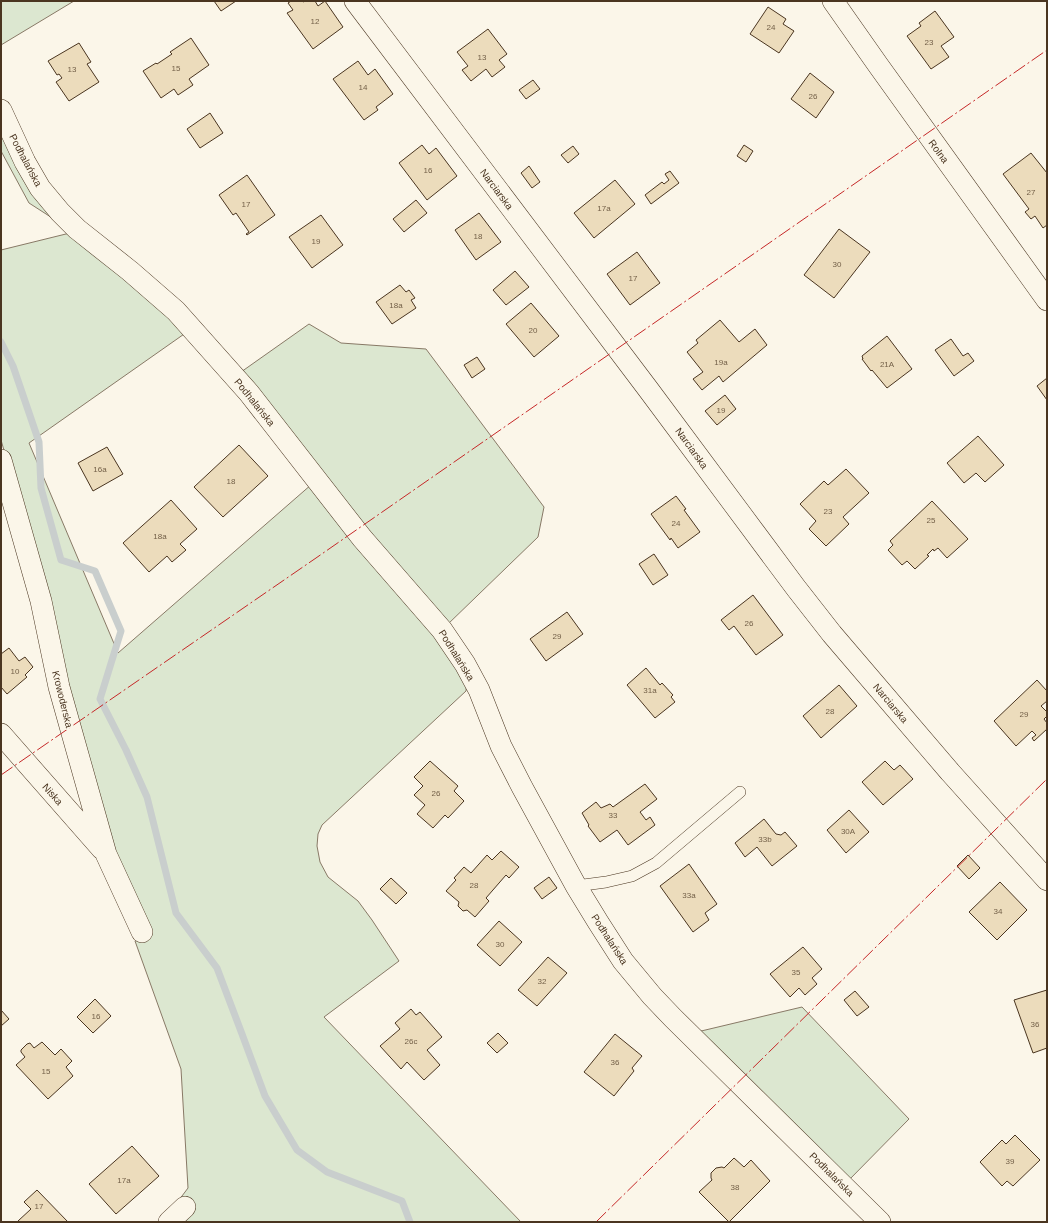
<svg xmlns="http://www.w3.org/2000/svg" width="1048" height="1223" viewBox="0 0 1048 1223" font-family="Helvetica,sans-serif">
  <style>
    .green { fill: #dce7d0; stroke: #887966 }
    .lines { fill: none; stroke-linecap: round; stroke-linejoin: round }
    .stream { stroke: #c9cecd; stroke-width: 7 }
    .building { fill: #ecdcbc; stroke: #4a3520 }
    .service-casing { stroke: #4a3520; stroke-width: 12 }
    .minor-casing { stroke: #4a3520; stroke-width: 22 }
    .service { stroke: #fbf6e9; stroke-width: 11 }
    .minor { stroke: #fbf6e9; stroke-width: 21 }
    .power { stroke: #c62828; stroke-width: 1; stroke-dasharray: 14 3 2 3; stroke-linecap: butt }
    .labels { text-anchor: middle; stroke-width: 3; stroke-linejoin: round; paint-order: stroke }
    .number-label { font-size: 8px; fill: #725f47 }
    .street-label { font-size: 10px; fill: #4a3520; stroke: #fbf6e9 }
  </style>
  <rect width="100%" height="100%" fill="#fbf6e9"/>
  <path class="green" d="M1,1h73l-73,44z
    M1,124l19,40 167,168 -158,111 89,210 194,-169 97,118 58,77 -1,12 -144,134 -4,9 -1,12 3,16 8,15 30,24 14,19 27,41 -75,56 197,205h-335l-13,-14 15,-20 -7,-119 -46,-128 15,-8 -40,-83 -63,-251 -46,-159v-190l73,-18 -45,-29 -28,-52z
    M309,324l32,19 85,6 118,158 -6,30 -91,88 -78,-88 -128,-165z
    M802,1007l107,112 -62,63 -150,-150z"/>
  <g class="lines">
    <path class="stream" d="M1,342l12,24 26,76 2,46 20,72 34,11 26,60 -21,68 26,51 21,47 29,116 41,55 25,66 23,62 32,54 30,22 75,29 8,21"/>
  </g>
  <path class="building" d="M214,1h22l-15,10z
    M291,1h11l1,1 2,-1h10l3,5 7,-5 18,26 -30,22 -26,-36 6,-3 -5,-7z
    M768,7l18,12 -3,5 11,7 -15,22 -29,-19z
    M935,11l19,26 -13,9 8,11 -18,12 -24,-33 14,-10 -2,-3z
    M488,29l19,25 -8,6 6,7 -13,10 -6,-8 -15,12 -9,-11 6,-4 -11,-14z
    M191,38l18,27 -20,14 4,6 -15,10 -4,-6 -13,9 -18,-27 13,-8 1,1 15,-10 -2,-2z
    M79,43l12,19 -4,2 12,18 -30,19 -13,-19 6,-4 -3,-4 -2,1 -9,-14z
    M358,61l10,14 7,-6 18,25 -17,13 2,3 -14,10 -31,-41z
    M810,73l24,19 -18,26 -25,-19z
    M533,80l7,9 -14,10 -7,-9z
    M210,113l13,20 -23,15 -13,-19z
    M422,145l7,9 7,-6 21,28 -30,24 -28,-37z
    M744,145l9,6 -7,11 -9,-6z
    M573,146l6,8 -11,9 -7,-8z
    M1031,153l16,20v52l-4,3 -8,-12 -4,3 -6,-7 4,-3 -26,-35z
    M529,166l11,16 -8,6 -11,-15z
    M670,171l9,12 -28,21 -6,-9 17,-13 2,2 5,-4 -4,-6z
    M247,175l28,40 -28,20 -1,-1 3,-2 -13,-19 -3,2 -14,-20z
    M615,180l20,24 -41,34 -20,-25z
    M416,200l11,13 -23,19 -11,-13z
    M479,213l22,29 -25,18 -21,-30z
    M321,215l22,30 -31,23 -23,-31z
    M839,229l31,23 -36,46 -30,-23z
    M637,252l23,31 -30,22 -23,-31z
    M515,271l14,16 -23,18 -13,-15z
    M400,285l6,7 3,-2 6,8 -4,2 5,8 -24,16 -16,-22z
    M531,303l28,33 -25,21 -28,-33z
    M720,320l19,22 16,-13 12,16 -44,37 -4,-6 -17,14 -9,-11 10,-7 -16,-20 11,-9 -2,-3z
    M887,336l25,33 -25,19 -15,-18 -1,1 -9,-12h1l-1,-3z
    M951,339l12,17 5,-3 6,8 -20,15 -19,-26z
    M477,357l8,12 -13,9 -8,-13z
    M1047,378v22l-10,-14z
    M725,395l11,14 -19,16 -12,-14z
    M978,436l26,29 -19,17 -9,-9 -12,10 -17,-20z
    M239,445l29,31 -45,41 -29,-30z
    M107,447l16,27 -30,17 -15,-28z
    M846,469l23,24 -26,24 6,7 -23,22 -17,-17 7,-8 -16,-17 24,-23 4,4z
    M676,496l10,13 -2,1 16,22 -22,16 -7,-10 -1,2 -19,-26z
    M171,500l26,29 -17,15 6,6 -14,12 -5,-6 -18,16 -26,-29z
    M932,501l36,38 -21,19 -9,-10 -4,3 -1,-2 -6,6 2,1 -14,13 -8,-8 -5,4 -14,-15 5,-5 -3,-4z
    M654,554l14,21 -15,10 -14,-21z
    M753,595l30,40 -27,20 -22,-29 -5,4 -8,-10z
    M567,612l16,22 -37,27 -16,-22z
    M9,648l10,13 6,-4 8,10 -8,8 2,2 -20,17 -6,-7v-33z
    M646,668l14,17 2,-2 11,12 -2,2 4,5 -20,16 -28,-33z
    M1037,680l10,11v10l-6,5 6,6v4l-3,3 3,4v6l-13,12 -2,-3 4,-3 -4,-4 -16,15 -22,-25z
    M839,685l18,21 -36,32 -18,-22z
    M430,761l28,25 -4,5 10,10 -16,17 -3,-3 -12,13 -16,-14 8,-9 -11,-10 9,-9 -9,-9z
    M885,761l9,9 6,-5 13,14 -30,26 -21,-23z
    M645,784l12,15 -17,13 6,8 4,-3 5,8 -27,20 -11,-15 -17,12 -12,-16 1,-1 -7,-12 14,-11 5,6 9,-4 3,3z
    M849,810l20,22 -23,21 -19,-23z
    M764,819l12,15 5,1 4,-3 12,14 -25,20 -15,-19 -12,10 -10,-14z
    M501,851l18,16 -10,11 -3,-3 -20,23 3,3 -14,16 -8,-7 -4,1 -5,-5 1,-4 -13,-11 10,-11 -2,-2 10,-11 7,6 16,-18 5,5z
    M968,855l12,13 -11,11 -12,-13z
    M689,864l28,40 -12,9 4,7 -16,12 -33,-46z
    M549,877l8,11 -15,11 -8,-11z
    M391,878l16,15 -11,11 -16,-15z
    M1000,882l27,28 -30,30 -28,-28z
    M499,921l23,21 -22,24 -23,-21z
    M803,947l19,22 -10,9 5,6 -12,11 -6,-7 -9,9 -20,-23z
    M548,957l19,16 -30,33 -19,-16z
    M1047,990v58l-14,5 -19,-53z
    M855,991l14,16 -12,9 -13,-16z
    M95,999l16,17 -18,17 -16,-16z
    M411,1009l5,6 4,-3 22,25 -15,13 13,15 -16,15 -17,-18 -6,7 -21,-23 20,-17 -5,-6z
    M1,1010l8,9 -8,7z
    M498,1033l10,10 -11,10 -10,-10z
    M615,1034l27,22 -10,12 2,3 -20,25 -30,-24z
    M42,1042l13,13 6,-6 11,12 -6,6 7,9 -25,23 -32,-34 9,-8 -4,-5v-2l6,-6 3,-1 4,5z
    M1015,1135l25,25 -27,26 -6,-5 -5,5 -22,-24 22,-22 4,4z
    M132,1146l27,30 -43,38 -27,-30z
    M734,1158l10,9 7,-7 19,21 -41,41 -30,-30 13,-12 -1,-2v-5l5,-5 6,-1 2,1z
    M37,1190l31,32h-49l-1,-1 13,-12 -7,-7z"/>
  <g class="lines">
    <g class="service-casing">
      <path id="service" d="M576,886l30,-4 26,-6 24,-13 84,-71"/>
    </g>
    <g class="minor-casing">
      <path id="minor" d="M355,1l293,388 148,199 36,46 118,138 97,108
        M833,1l45,64 169,235
        M1,110l24,52 15,26 20,24 17,17 53,42 46,40 73,82 113,145 80,92 23,34 14,26 22,56 21,41 54,99 22,36 25,39 29,35 21,22 207,204
        M1,460l40,141 18,86 47,167 36,78
        M1,734l101,115
        M169,1222l16,-15"/>
    </g>
    <use href="#service" class="service"/>
    <use href="#minor" class="minor"/>
    <path class="power" d="M1,775l315,-217 731,-508
      M596,1222l451,-443"/>
  </g>
  <g class="labels">
    <g class="number-label">
      <text x="315" y="24">12</text>
      <text x="771" y="30">24</text>
      <text x="929" y="45">23</text>
      <text x="482" y="60">13</text>
      <text x="176" y="71">15</text>
      <text x="72" y="72">13</text>
      <text x="363" y="90">14</text>
      <text x="813" y="99">26</text>
      <text x="428" y="173">16</text>
      <text x="1031" y="195">27</text>
      <text x="246" y="207">17</text>
      <text x="604" y="211">17a</text>
      <text x="478" y="239">18</text>
      <text x="316" y="244">19</text>
      <text x="837" y="267">30</text>
      <text x="633" y="281">17</text>
      <text x="396" y="308">18a</text>
      <text x="533" y="333">20</text>
      <text x="721" y="365">19a</text>
      <text x="887" y="367">21A</text>
      <text x="721" y="413">19</text>
      <text x="100" y="472">16a</text>
      <text x="231" y="484">18</text>
      <text x="828" y="514">23</text>
      <text x="931" y="523">25</text>
      <text x="676" y="526">24</text>
      <text x="160" y="539">18a</text>
      <text x="749" y="626">26</text>
      <text x="557" y="639">29</text>
      <text x="15" y="674">10</text>
      <text x="650" y="693">31a</text>
      <text x="830" y="714">28</text>
      <text x="1024" y="717">29</text>
      <text x="436" y="796">26</text>
      <text x="613" y="818">33</text>
      <text x="848" y="834">30A</text>
      <text x="765" y="842">33b</text>
      <text x="474" y="888">28</text>
      <text x="689" y="898">33a</text>
      <text x="998" y="914">34</text>
      <text x="500" y="947">30</text>
      <text x="796" y="975">35</text>
      <text x="542" y="984">32</text>
      <text x="96" y="1019">16</text>
      <text x="1035" y="1027">36</text>
      <text x="411" y="1044">26c</text>
      <text x="615" y="1065">36</text>
      <text x="46" y="1074">15</text>
      <text x="1010" y="1164">39</text>
      <text x="124" y="1183">17a</text>
      <text x="735" y="1190">38</text>
      <text x="39" y="1209">17</text>
    </g>
    <g class="street-label">
      <text transform="translate(939 151) rotate(54)" y="4">Rolna</text>
      <text transform="translate(26 160) rotate(62)" y="4">Podhalańska</text>
      <text transform="translate(497 189) rotate(53)" y="4">Narciarska</text>
      <text transform="translate(255 402) rotate(51)" y="4">Podhalańska</text>
      <text transform="translate(692 448) rotate(54)" y="4">Narciarska</text>
      <text transform="translate(457 655) rotate(58)" y="4">Podhalańska</text>
      <text transform="translate(63 699) rotate(76)" y="4">Krowoderska</text>
      <text transform="translate(891 703) rotate(50)" y="4">Narciarska</text>
      <text transform="translate(53 794) rotate(49)" y="4">Niska</text>
      <text transform="translate(610 939) rotate(57)" y="4">Podhalańska</text>
      <text transform="translate(832 1174) rotate(45)" y="4">Podhalańska</text>
    </g>
  </g>
  <rect width="1048" height="1223" fill="none" stroke="#4a3520" stroke-width="4"/>
</svg>
